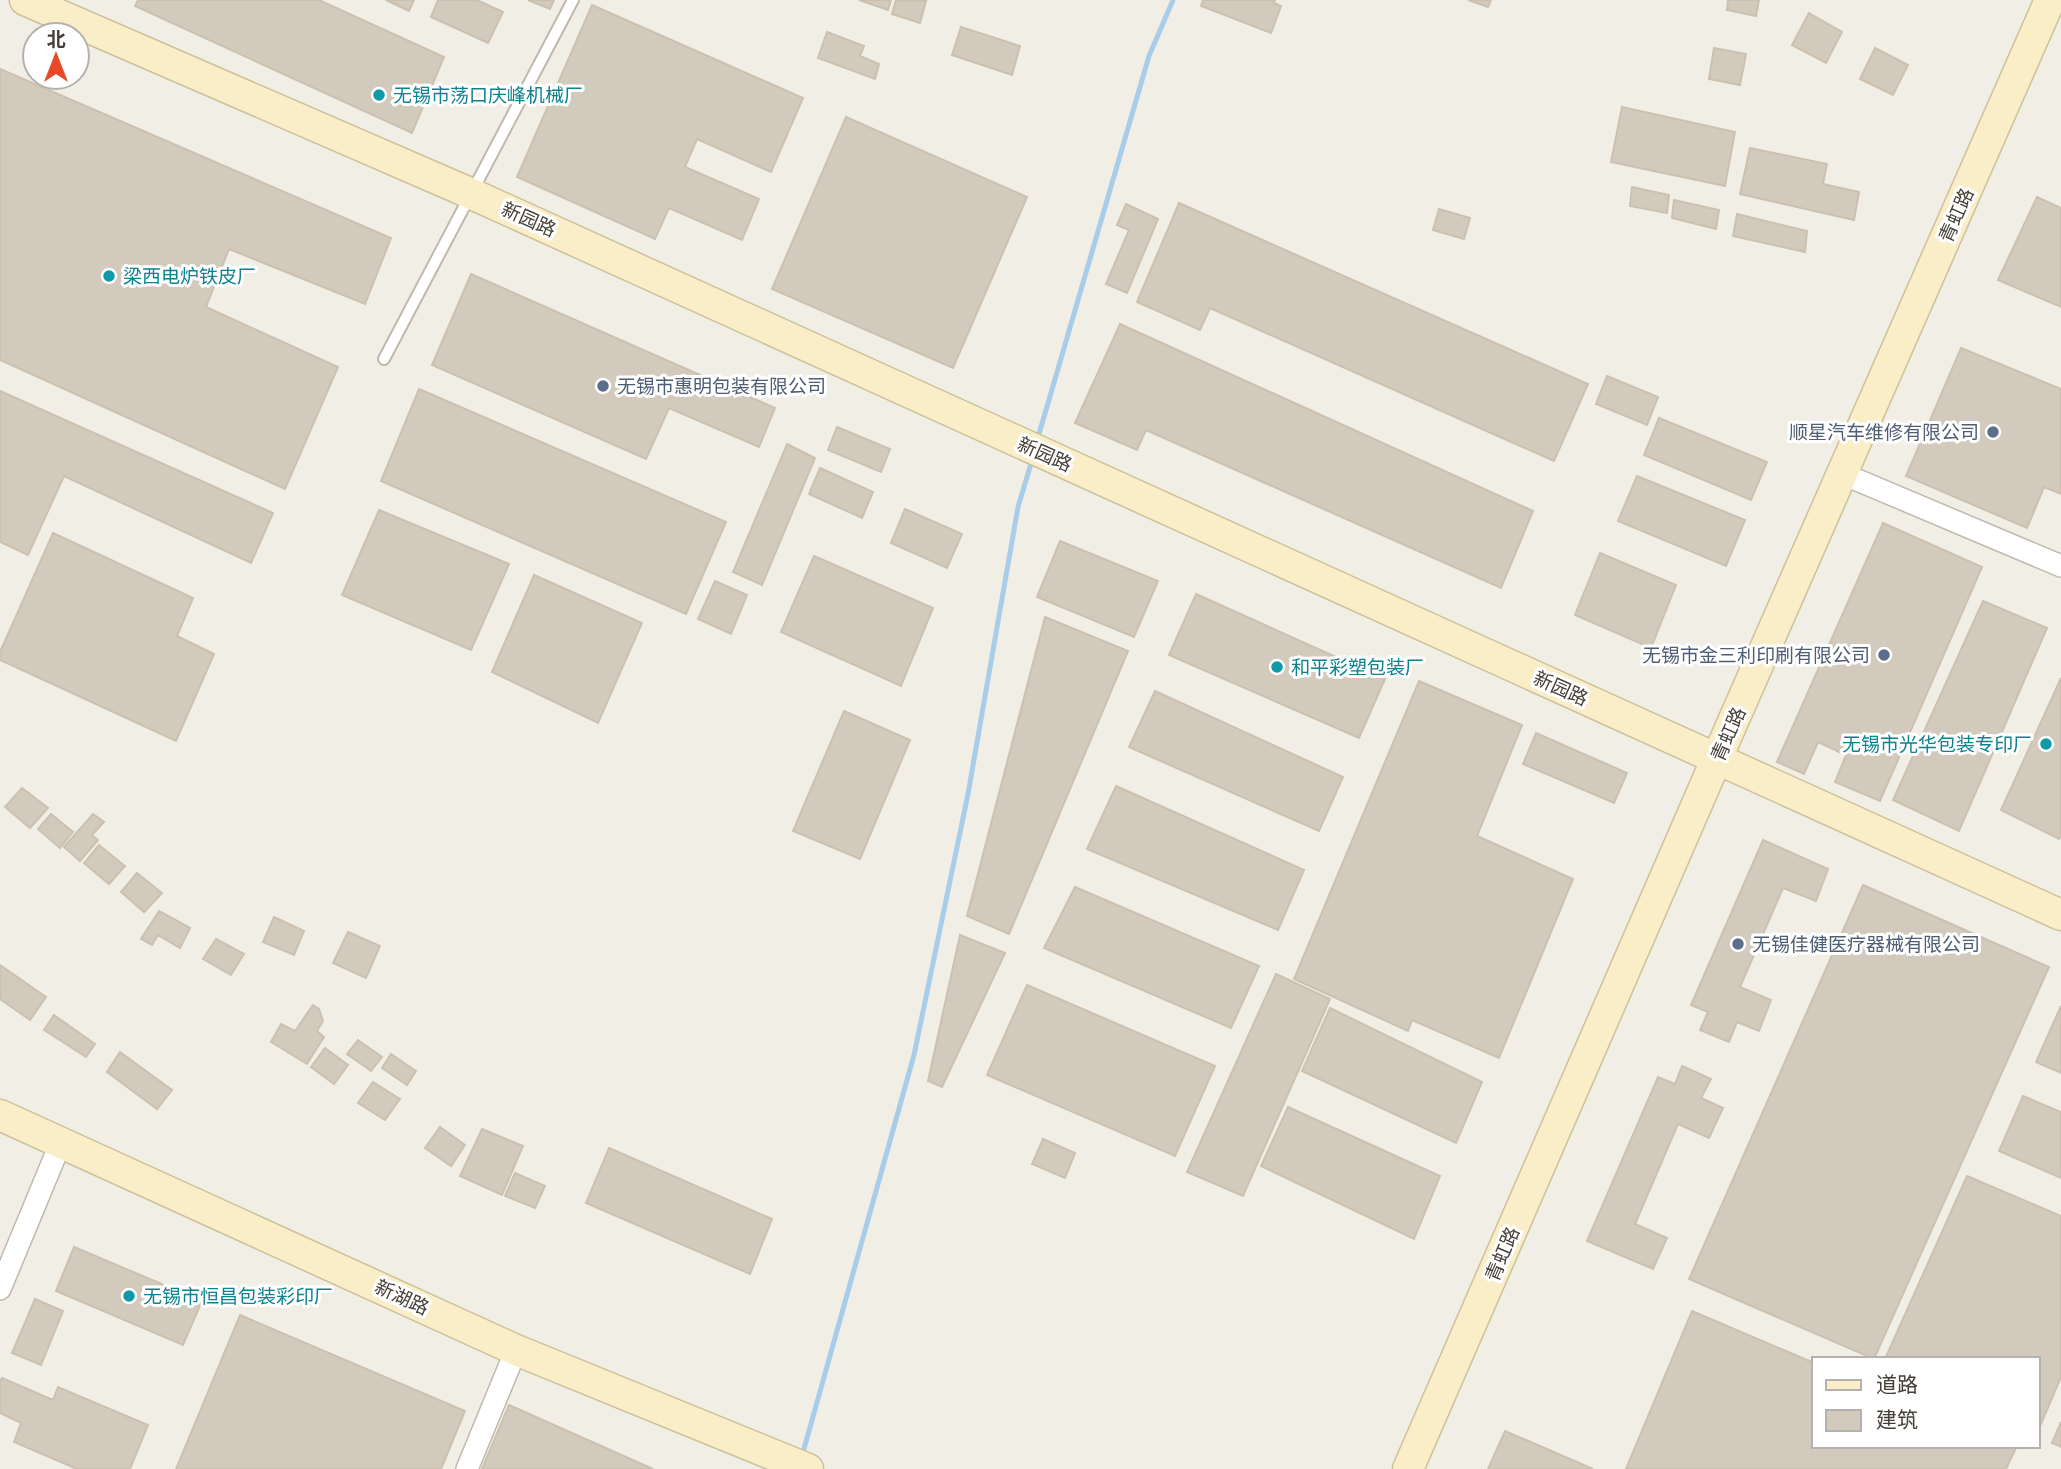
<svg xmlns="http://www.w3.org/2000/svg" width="2061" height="1469" viewBox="0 0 2061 1469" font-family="Arial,'Noto Sans SC',sans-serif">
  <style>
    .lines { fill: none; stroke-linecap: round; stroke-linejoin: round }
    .stream { stroke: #a7cde9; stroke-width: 5 }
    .building { fill: #d2cabc; stroke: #ccc1b0; stroke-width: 2 }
    .lane-casing { stroke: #bfb8ac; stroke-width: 14 }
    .street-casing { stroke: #bfb8ac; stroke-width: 24 }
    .secondary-casing { stroke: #cdc199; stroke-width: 33 }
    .lane { stroke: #fff; stroke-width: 10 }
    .street { stroke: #fff; stroke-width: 21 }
    .secondary { stroke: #f9eec8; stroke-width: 30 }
    .culture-dot { fill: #0f9aa8; stroke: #fff; stroke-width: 2.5 }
    .service-dot { fill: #5c6f8a; stroke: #fff; stroke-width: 2.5 }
    .labels { text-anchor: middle; stroke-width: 6; stroke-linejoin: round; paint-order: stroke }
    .culture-label { font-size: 19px; fill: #0d838f; stroke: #fff; text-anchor: start }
    .street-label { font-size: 19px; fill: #433e36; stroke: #fff }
    .service-label { font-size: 19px; fill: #4e5e75; stroke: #fff; text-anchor: start }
  </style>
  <rect width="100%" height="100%" fill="#f1eee6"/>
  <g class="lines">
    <path class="stream" d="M1037,441l112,-385 24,-56
      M802,1456l112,-401 54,-261 50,-287 15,-50"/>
  </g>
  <path class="building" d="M138,0h181l125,57 -32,76 -277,-127z
    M386,0h28l-5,11z
    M438,0h39l26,12 -15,31 -57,-26z
    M528,0h26l-4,9z
    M859,0h32l-3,10z
    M896,0l30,1 -6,22 -28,-9z
    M1203,0h72l-1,3 7,3 -10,27 -70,-27z
    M1468,0h23l-3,7z
    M1728,0h31l-3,16 -29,-6z
    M592,5l211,93 -32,74 -74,-33 -12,28 74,32 -17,41 -73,-32 -14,31 -138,-62z
    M1809,13l33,19 -16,31 -34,-18z
    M961,27l59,19 -8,29 -60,-20z
    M827,32l37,14 -4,10 19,8 -4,15 -57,-21z
    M1714,48l32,6 -6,31 -31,-6z
    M1875,48l33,17 -15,30 -33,-16z
    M0,69l391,169 -26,66 -136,-55 -23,58 132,60 -53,122 -285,-129z
    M1622,107l113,25 -10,54 -114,-24z
    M846,117l181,80 -74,171 -181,-79z
    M1750,148l77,16 -4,20 36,8 -5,28 -114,-26z
    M1632,187l37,8 -2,18 -37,-7z
    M2037,197l24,11v99l-63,-27z
    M1674,200l45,10 -3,19 -44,-11z
    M1179,203l409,181 -34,77 -344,-153 -10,22 -63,-28z
    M1126,204l32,15 -31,74 -21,-9 23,-54 -12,-5z
    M1439,209l31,9 -6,21 -31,-9z
    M1737,214l70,17 -2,21 -72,-16z
    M471,274l304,134 -16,39 -90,-39 -23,51 -214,-94z
    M1120,324l413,187 -32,77 -355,-158 -9,20 -62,-27z
    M1961,348l100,41v105l-17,-7 -17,41 -121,-52z
    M1607,376l51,21 -11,28 -51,-21z
    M419,389l307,133 -40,92 -305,-133z
    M0,391l273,122 -22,50 -187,-87 -36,79 -28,-13z
    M1659,418l108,44 -16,38 -107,-45z
    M837,427l53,22 -9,23 -53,-22z
    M787,444l28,14 -53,127 -29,-13z
    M820,468l53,24 -11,26 -53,-24z
    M1637,476l108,44 -19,46 -108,-45z
    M905,509l57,25 -15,34 -56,-25z
    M379,510l130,54 -38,86 -129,-55z
    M1883,523l99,44 -102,234 -45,-19 11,-27 -28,-13 -14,32 -27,-12z
    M53,533l140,65 -16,38 37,18 -38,87 -176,-81v-8z
    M1060,541l98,40 -24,56 -97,-40z
    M1600,553l76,32 -25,63 -76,-33z
    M814,556l119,52 -32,78 -120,-54z
    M534,575l108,48 -44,100 -106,-51z
    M715,581l32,14 -16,39 -33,-15z
    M1196,594l189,85 -26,59 -190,-83z
    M1983,601l64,27 -88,203 -66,-31z
    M1045,617l83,34 -119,283 -42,-18z
    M2061,678v157l-2,4 -58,-29z
    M1419,681l103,44 -45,111 96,43 -74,179 -87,-38 -4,11 -114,-52z
    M1155,691l188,86 -24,54 -190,-84z
    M844,711l66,29 -50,119 -67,-28z
    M1536,733l91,40 -13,30 -91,-39z
    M1116,786l188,84 -26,60 -191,-81z
    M22,788l26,20 -18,20 -25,-21z
    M51,814l22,18 -13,16 -22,-19z
    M93,814l11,8 -12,13 6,5 -18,21 -16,-14z
    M1763,840l65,29 -12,32 -33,-13 -43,99 31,13 -12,31 -22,-9 -8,20 -29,-12 8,-18 -17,-7z
    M99,845l26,21 -16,18 -25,-21z
    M137,873l25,20 -18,19 -23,-20z
    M1863,885l186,82 -175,392 -185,-80z
    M1075,887l184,79 -28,62 -187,-80z
    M159,911l31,17 -10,20 -22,-13 -6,10 -11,-6z
    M274,917l30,14 -10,24 -31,-13z
    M348,932l32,14 -14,32 -33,-15z
    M960,935l45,18 -63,134 -14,-6z
    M216,939l28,15 -13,21 -28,-16z
    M0,965l46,32 -16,23 -30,-21z
    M1276,974l54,25 -87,197 -56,-24z
    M1027,985l188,81 -40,90 -188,-81z
    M313,1005l6,4 4,12 -6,10 7,6 -17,27 -36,-22 10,-18 14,7z
    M2061,1006v67l-25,-11z
    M1330,1008l152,74 -26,61 -154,-72z
    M54,1015l41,29 -9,13 -42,-27z
    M358,1040l24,17 -11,14 -24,-17z
    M325,1048l23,17 -14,19 -23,-17z
    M120,1052l52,38 -15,19 -50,-37z
    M391,1054l25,17 -9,14 -25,-17z
    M1682,1066l29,13 -10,19 22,10 -14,30 -31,-14 -43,100 32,14 -14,31 -66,-28 71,-164 17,7z
    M373,1082l27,17 -15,21 -27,-17z
    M2023,1096l38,16v66l-62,-27z
    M1288,1107l152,69 -26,63 -153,-73z
    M440,1127l25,18 -14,21 -26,-18z
    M482,1129l41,17 -21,49 -42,-19z
    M1043,1139l32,14 -10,25 -33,-14z
    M609,1148l163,71 -22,55 -164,-71z
    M515,1173l30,13 -10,22 -30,-12z
    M1967,1176l94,40v161l-23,54v-72h-153z
    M74,1247l128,54 -19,44 -127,-54z
    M35,1299l28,12 -22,54 -29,-12z
    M1692,1311l122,52v83h197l5,2 -10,21h-380z
    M240,1315l225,96 -24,58h-265z
    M2,1378l51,22 5,-13 90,38 -18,44h-53l-63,-27 7,-19 -21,-10v-31z
    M509,1405l144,64h-171z
    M2061,1422v25l-9,-4z
    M1505,1431l88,38h-105z"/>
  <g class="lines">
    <g class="lane-casing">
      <path id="lane" d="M384,359l189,-359"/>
    </g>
    <g class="street-casing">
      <path id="street" d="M1843,474l218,92
        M0,1289l61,-147
        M467,1469l49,-119"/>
    </g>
    <g class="secondary-casing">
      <path id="secondary" d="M25,0l447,194 1589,721
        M0,1115l516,235 292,119
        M1408,1469l309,-711 333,-758"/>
    </g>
    <use href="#lane" class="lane"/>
    <use href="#street" class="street"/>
    <use href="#secondary" class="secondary"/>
  </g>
  <g class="culture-dot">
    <circle cx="379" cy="95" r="7"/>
    <circle cx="109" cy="276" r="7"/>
    <circle cx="1277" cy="667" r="7"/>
    <circle cx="2046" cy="744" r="7"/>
    <circle cx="129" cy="1296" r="7"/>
  </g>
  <g class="service-dot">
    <circle cx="603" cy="386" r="7"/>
    <circle cx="1993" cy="432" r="7"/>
    <circle cx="1884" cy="655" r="7"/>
    <circle cx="1738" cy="944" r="7"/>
  </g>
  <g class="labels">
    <g class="culture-label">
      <text x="393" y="102">无锡市荡口庆峰机械厂</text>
      <text x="123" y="283">梁西电炉铁皮厂</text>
      <text x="1291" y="674">和平彩塑包装厂</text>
      <text x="2032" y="751" text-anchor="end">无锡市光华包装专印厂</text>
      <text x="143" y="1303">无锡市恒昌包装彩印厂</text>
    </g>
    <g class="street-label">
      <text transform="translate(1956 215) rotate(-66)" y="7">青虹路</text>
      <text transform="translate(529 219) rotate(24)" y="7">新园路</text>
      <text transform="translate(1045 454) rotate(24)" y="7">新园路</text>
      <text transform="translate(1561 688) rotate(24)" y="7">新园路</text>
      <text transform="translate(1728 734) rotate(-66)" y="7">青虹路</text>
      <text transform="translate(1502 1254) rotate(-67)" y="7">青虹路</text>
      <text transform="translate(402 1297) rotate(25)" y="7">新湖路</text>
    </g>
    <g class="service-label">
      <text x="617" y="393">无锡市惠明包装有限公司</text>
      <text x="1979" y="439" text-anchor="end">顺星汽车维修有限公司</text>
      <text x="1870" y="662" text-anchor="end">无锡市金三利印刷有限公司</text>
      <text x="1752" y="951">无锡佳健医疗器械有限公司</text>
    </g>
  </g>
  <rect x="1812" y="1357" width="228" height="91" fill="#ffffff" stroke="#b4b2af" stroke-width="2"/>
  <rect x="1826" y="1380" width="35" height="10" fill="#f9eec8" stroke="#b4b2af" stroke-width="2"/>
  <text x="1876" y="1392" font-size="21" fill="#433e36">道路</text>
  <rect x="1826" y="1410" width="35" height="21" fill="#d2cabc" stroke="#b4b2af" stroke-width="2"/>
  <text x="1876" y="1427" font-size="21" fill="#433e36">建筑</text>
  <g transform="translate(56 56)"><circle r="33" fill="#ffffff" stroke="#b4b2af" stroke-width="2"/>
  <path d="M0-5L12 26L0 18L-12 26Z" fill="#e64828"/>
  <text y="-10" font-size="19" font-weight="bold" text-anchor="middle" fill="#433e36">北</text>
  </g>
</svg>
